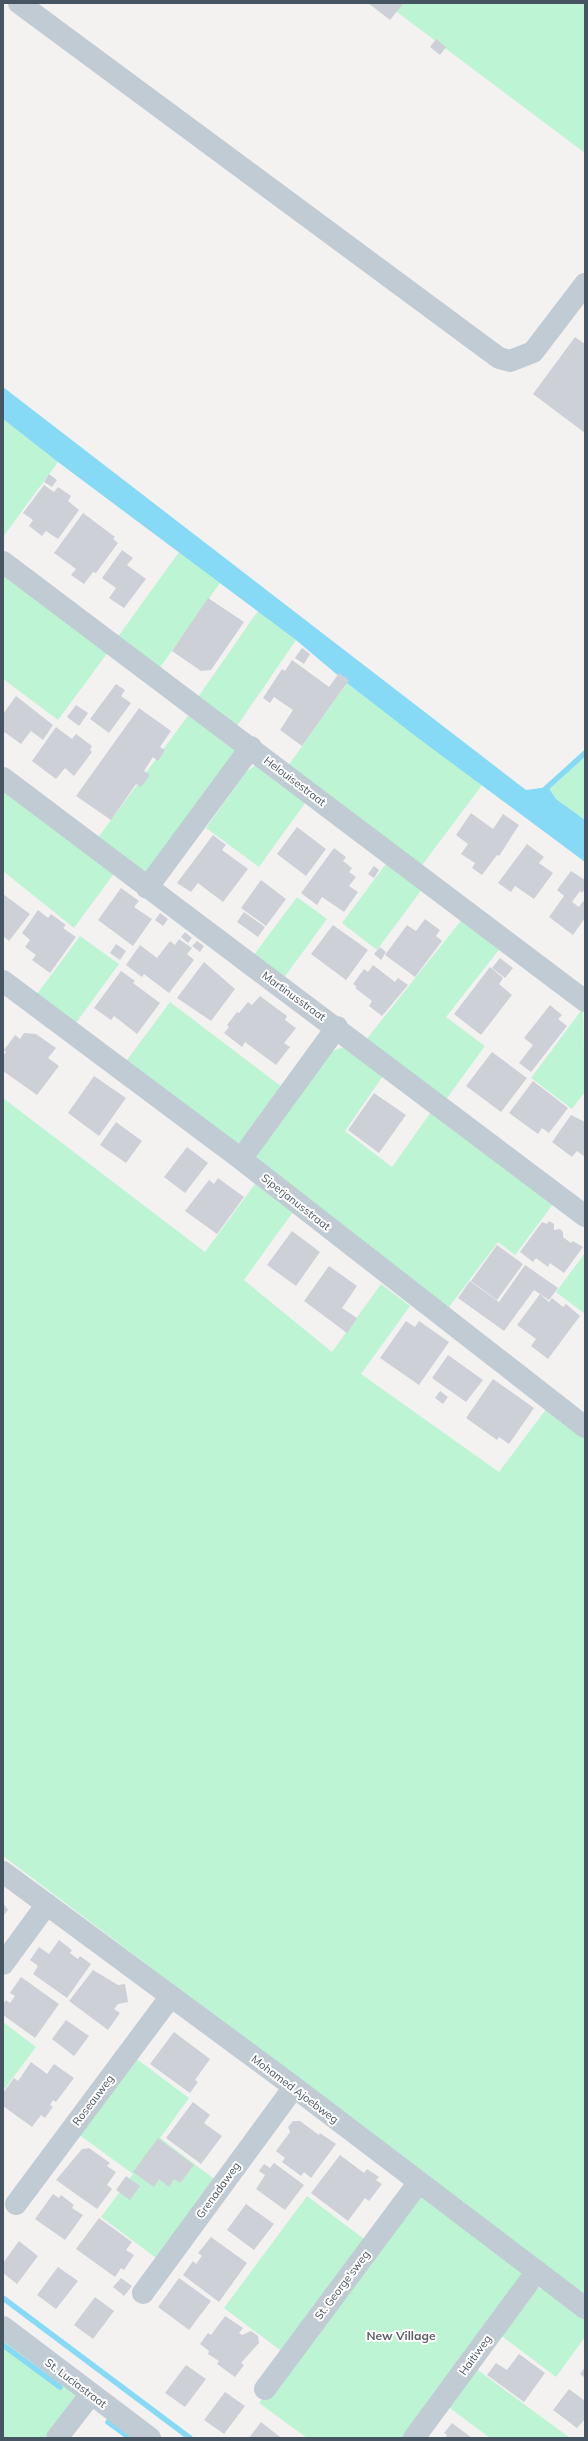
<svg xmlns="http://www.w3.org/2000/svg" width="588" height="2441" viewBox="0 0 588 2441" font-family="Mulish,sans-serif">
  <style>
    .green { fill: #bdf4d4 }
    .water { fill: #86daf5 }
    .lines { fill: none; stroke-linecap: round; stroke-linejoin: round }
    .stream { stroke: #86daf5; stroke-width: 5.5 }
    .building { fill: #cdd0d7 }
    .minor { stroke: #c1cbd4; stroke-width: 22 }
    .labels { text-anchor: middle; stroke-width: 4; stroke-linejoin: round; paint-order: stroke }
    .street-label { font-size: 11px; fill: #475461; stroke: #fff }
    .neighbourhood-label { font-size: 12px; font-weight: bold; fill: #5d6167; stroke: #fff }
  </style>
  <rect width="100%" height="100%" fill="#f4f2f1"/>
  <path class="green" d="M385,3h200v150z
    M3,419l55,43 -55,75z
    M179,552l41,31 -61,86 -42,-31z
    M3,573l106,78 -51,69 -55,-41z
    M258,611l38,29 -59,86 -39,-29z
    M347,683l135,102 -62,83 -132,-102z
    M190,713l45,37 -3,10 -82,111 -9,3 -44,-35z
    M585,753v67l-29,-21 -8,-12z
    M256,765l52,34 -49,68 -53,-39 40,-56z
    M3,784l113,87 -42,57 -71,-57z
    M391,857l35,27 -49,66 -35,-27z
    M297,897l30,22 -44,60 -30,-23z
    M463,918l39,28 -56,71 39,29 -43,59 -81,-59z
    M80,936l39,28 -46,63 -39,-29z
    M170,1002l116,88 -44,52 -5,1 -113,-79z
    M583,1008l2,84 -13,17 -41,-31z
    M344,1047l41,26 -40,58 47,36 41,-58 124,90 -42,56 -17,-13 -52,69 -188,-148 -3,-10 72,-100z
    M3,1098l202,154 50,-68 38,28 -49,68 88,72 49,-68 29,22 -49,68 138,98 48,-64 38,28v859l-582,-439z
    M585,1253v61l-29,-22z
    M3,2022l33,25 -33,44z
    M134,2057l55,41 -29,40 57,43 -58,79 -58,-43 32,-43 -55,-40z
    M414,2194h8l104,76 -120,168h-99l-48,-35z
    M307,2196l61,46 -83,112 -61,-46z
    M539,2288l8,3 38,28v18l-29,40 -57,-43 33,-44z
    M3,2332l82,63 -34,43h-48z
    M475,2368l95,70h-80l-43,-32z"/>
  <path class="water" d="M3,387l523,403 22,-3 8,12 29,21v42l-167,-124 -71,-55 -51,-43 -238,-178 -55,-43z"/>
  <g class="lines">
    <path class="stream" d="M543,791l42,-38
      M3,2298l187,140
      M3,2345l57,42
      M108,2422l22,16"/>
  </g>
  <path class="building" d="M368,3h33l2,1 -13,16z
    M436,39l10,8 -6,8 -10,-8z
    M575,337l10,7v89l-52,-39z
    M49,474l8,6 -5,7 -8,-5z
    M44,485l10,7 4,-5 13,9 -3,5 11,9 -21,29 -12,-8 -4,5 -13,-10 4,-6 -10,-7z
    M83,513l32,24 -2,2 5,4 -22,30 -3,-1 -9,12 -13,-9 5,-6 -22,-16z
    M122,550l11,8 -6,7 19,14 -22,29 -15,-10 7,-10 -14,-10z
    M208,598l36,24 -33,48 -10,1 -29,-20z
    M302,648l8,6 -6,10 -9,-6z
    M292,660l37,27 10,-14 10,7 -47,66 -22,-16 13,-20 -19,-13 -4,6 -7,-5 19,-29 3,2z
    M116,684l9,6 -4,6 10,7 -22,30 -19,-14z
    M16,696l37,29 -10,15 -12,-9 -10,13 -18,-13v-17z
    M76,705l12,8 -9,13 -12,-9z
    M139,708l32,23 -11,16 5,3 -7,11 -5,-4 -9,14 6,4 -9,12 -5,-3 -25,36 -35,-24z
    M56,727l16,12 4,-5 16,12 -2,4 2,2 -18,24 -9,-8 -9,11 -24,-18z
    M471,813l22,16 10,-15 16,11 -20,31 -2,-1 -15,20 -10,-7 3,-5 -14,-9 7,-10 -12,-9z
    M297,827l29,22 -20,27 -29,-22z
    M213,835l13,10 -4,5 26,19 -25,33 -25,-19 -7,9 -14,-9z
    M527,844l17,13 -5,6 14,10 -19,26 -19,-13 -4,6 -13,-9z
    M334,848l12,9 -3,4 9,7 -3,4 7,5 -7,9 9,6 -14,20 -22,-15 -5,8 -16,-12z
    M374,866l5,4 -5,8 -6,-4z
    M571,871l14,9v9l-3,4 -2,-2 -8,11 7,5 4,-6 2,1v16l-12,17 -24,-18 15,-21 -7,-6z
    M261,880l25,19 -20,27 -25,-18z
    M121,888l18,13 -5,6 18,12 -19,27 -35,-26z
    M3,894l27,20 -21,27 -6,-5z
    M38,910l10,8 3,-4 15,11 -3,3 13,9 -26,36 -18,-13 4,-5 -11,-8 5,-7 -8,-7z
    M244,912l21,15 -7,10 -21,-15z
    M160,913l8,6 -5,7 -8,-6z
    M425,919l15,11 -4,6 6,5 -27,36 -30,-22 22,-30 9,6z
    M333,925l35,25 -22,30 -35,-26z
    M185,932l7,6 -4,5 -7,-6z
    M179,939l13,9 -5,6 7,6 -25,33 -25,-19 -2,3 -16,-12 14,-20 17,13 13,-17 5,4z
    M197,941l7,5 -4,6 -8,-6z
    M116,944l10,7 -6,9 -10,-7z
    M380,947l6,5 -5,8 -7,-6z
    M500,958l13,10 -8,10 -13,-10z
    M204,962l31,27 -24,32 -34,-23z
    M373,965l22,17 3,-4 10,7 -26,31 -13,-10 3,-5 -17,-13 2,-1 -4,-3 11,-15 4,3z
    M490,967l13,11 -4,6 13,11 -31,40 -27,-21z
    M121,971l14,10 -2,2 27,20 -23,31 -23,-18 -3,4 -17,-12z
    M260,996l27,20 -2,4 11,8 -12,15 6,4 -14,18 -31,-23 -3,5 -18,-14 5,-6 -2,-2 10,-13 2,1 9,-11 4,3z
    M550,1005l12,10 -4,4 9,7 -36,46 -12,-9 14,-18 -9,-7z
    M24,1033l12,1 20,14 -8,10 11,8 -22,29 -34,-24v-15l3,-4 -2,-2 11,-15 5,4z
    M492,1052l35,26 -26,34 -35,-26z
    M94,1076l32,22 -27,38 -31,-23z
    M533,1081l35,27 -19,25 -7,-5 -4,6 -29,-21z
    M374,1093l32,22 -27,38 -31,-23z
    M571,1115l14,7v35l-8,-6 -5,6 -20,-15z
    M116,1122l26,19 -16,22 -26,-18z
    M187,1147l21,16 -23,30 -21,-16z
    M218,1178l26,19 -27,37 -32,-23 24,-31 5,4z
    M549,1221l5,3v6l6,-1 3,3v5l8,6 2,-2 10,6 -19,26 -14,-10 -2,4 -12,-9 -3,4 -13,-10 22,-30 5,2z
    M292,1231l28,21 -24,34 -29,-21z
    M497,1245l26,19 -26,36 -26,-19z
    M525,1265l33,23 -9,12 -15,-10 -30,41 -46,-33 12,-17 29,21z
    M329,1266l28,20 -15,22 15,10 -10,15 -43,-32z
    M540,1294l9,8 3,-4 11,9 3,-3 14,12 -32,43 -17,-13 5,-7 -19,-14z
    M406,1321l9,6 4,-6 30,21 -30,43 -39,-27z
    M448,1355l35,25 -17,22 -34,-24z
    M493,1379l41,29 -25,36 -10,-7 -2,3 -31,-22z
    M440,1391l8,6 -5,7 -8,-6z
    M3,1903l5,7 -5,6z
    M59,1940l13,10 -2,3 8,6 2,-3 11,8 -24,34 -34,-24 5,-8 -8,-6 9,-13 10,7z
    M93,1970l25,15 7,-1 3,18 -10,2 -4,5 6,4 -12,17 -39,-29z
    M21,1977l38,27 -24,34 -32,-23v-11l3,-4 4,3 5,-7 -5,-3z
    M66,2020l23,16 -15,20 -22,-17z
    M174,2032l36,27 -15,21 3,2 -8,11 -40,-29z
    M31,2062l16,12 7,-10 20,14 -18,24 -3,-2 -3,5 3,2 -8,11 -4,-3 -9,12 -29,-21v-13l11,-15 4,3z
    M193,2102l17,13 -6,8 18,13 -21,28 -35,-26z
    M293,2121h7l19,14 1,-2 16,11 -25,34 -7,-6 -3,4 -19,-14 3,-4 -9,-7 14,-19 -2,-5z
    M158,2138l36,27 -14,18 -6,-4 -5,8 -10,-8 -5,8 -21,-15z
    M89,2148l21,15 -3,3 9,6 -9,13 5,4 -15,20 -41,-29 26,-31z
    M340,2155l24,18 3,-4 12,8 -3,3 6,4 -13,17 -4,-3 -17,23 -37,-28z
    M274,2163l30,22 -19,25 -29,-21 9,-14 -6,-4 5,-7 6,4z
    M126,2176l14,10 -10,14 -14,-10z
    M53,2194l6,4 2,-3 13,10 -2,3 11,7 -18,25 -30,-21z
    M246,2204l28,20 -20,26 -27,-20z
    M99,2218l33,24 -6,8 8,5 -10,15 -3,-2 -6,9 -39,-28z
    M211,2237l36,26 -28,39 -36,-27 10,-14 3,3 6,-8 -4,-3z
    M19,2241l19,15 -21,28 -14,-11v-10z
    M58,2267l20,14 -22,28 -19,-14z
    M121,2278l11,8 -8,10 -11,-9z
    M179,2278l32,23 -22,29 -31,-23z
    M95,2297l19,14 -21,28 -19,-14z
    M225,2316l18,12 -4,5 3,2 9,-4 7,5 1,7 -18,20 3,2 -9,12 -18,-13 2,-3 -11,-7 1,-3 -9,-7 8,-11 3,2z
    M519,2354l26,19 -21,29 -37,-27 9,-12 11,7z
    M186,2365l20,14 -21,28 -20,-14z
    M585,2367v11l-5,-4z
    M569,2389l16,12v18l-8,9 -24,-18z
    M225,2392l20,14 -21,28 -20,-14z
    M261,2422l19,15 -1,1h-30z
    M452,2423l20,15h-27l2,-3 -3,-2z"/>
  <g class="lines">
    <path class="minor" d="M19,3l480,355 11,3 23,-9 52,-68
      M3,562l582,439
      M3,778l582,438
      M147,888l104,-141
      M3,981l238,178 344,268
      M241,1159l96,-132
      M3,1872l291,215 291,221
      M3,1964l44,-60
      M16,2204l155,-208
      M143,2293l151,-206
      M3,2327l147,111
      M265,2389l154,-207
      M57,2438l34,-44
      M414,2438l123,-167"/>
  </g>
  <g class="labels">
    <g class="street-label">
      <text transform="translate(295 781) rotate(37)" y="4">Helouisestraat</text>
      <text transform="translate(294 996) rotate(36)" y="4">Martinusstraat</text>
      <text transform="translate(296 1202) rotate(38)" y="4">Siperjanusstraat</text>
      <text transform="translate(295 2089) rotate(37)" y="4">Mohamed Ajoebweg</text>
      <text transform="translate(93 2100) rotate(-53)" y="4">Roseauweg</text>
      <text transform="translate(218 2190) rotate(-54)" y="4">Grenadaweg</text>
      <text transform="translate(342 2285) rotate(-53)" y="4">St. George'sweg</text>
      <text transform="translate(475 2355) rotate(-54)" y="4">Haitiweg</text>
      <text transform="translate(76 2383) rotate(37)" y="4">St. Luciastraat</text>
    </g>
    <g class="neighbourhood-label">
      <text x="401" y="2340">New Village</text>
    </g>
  </g>
  <rect width="588" height="2441" fill="none" stroke="#475461" stroke-width="8"/>
</svg>
